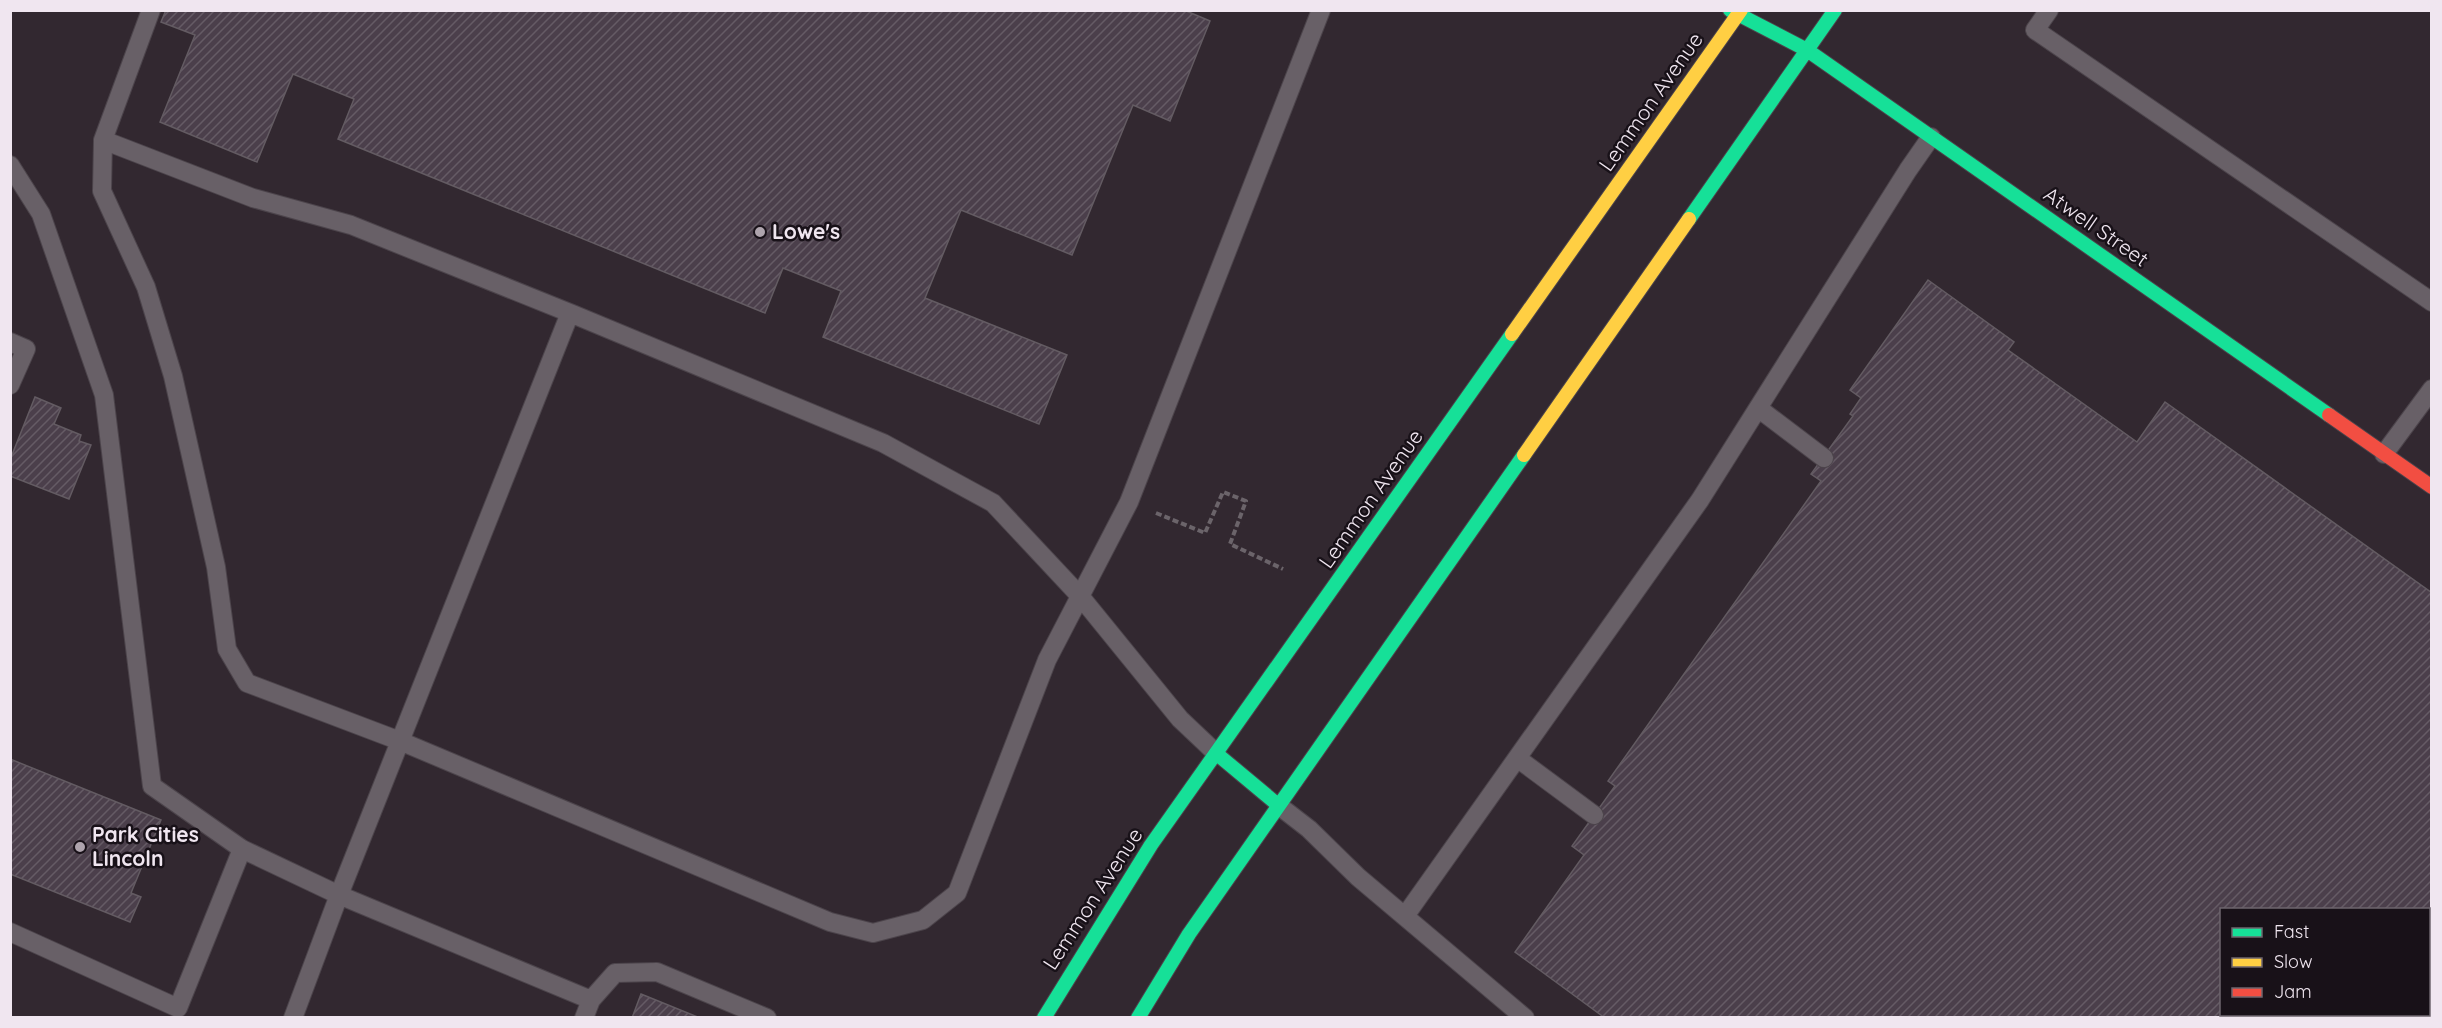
<svg xmlns="http://www.w3.org/2000/svg" width="2442" height="1028" viewBox="0 0 2442 1028" font-family="Quicksand,sans-serif">
  <style>
    .building { fill: url(#building-hatch); stroke: #635b62; stroke-width: 1.5; fill-rule: evenodd }
    .lines { fill: none; stroke-linecap: round; stroke-linejoin: round }
    .lane-casing { stroke: #4c444b; stroke-width: 20 }
    .fast-casing { stroke: #4c444b; stroke-width: 16 }
    .slow-casing { stroke: #4c444b; stroke-width: 16 }
    .jam-casing { stroke: #4c444b; stroke-width: 16 }
    .path { stroke: #6b646a; stroke-width: 4; stroke-dasharray: 6 3; stroke-linecap: butt }
    .lane { stroke: #686067; stroke-width: 18 }
    .fast { stroke: #16e098; stroke-width: 14 }
    .slow { stroke: #ffcf43; stroke-width: 14 }
    .jam { stroke: #f24e42; stroke-width: 14 }
    .poi-dot { fill: #aea4ad; stroke: #181118; stroke-width: 2 }
    .labels { text-anchor: middle; stroke-width: 5; stroke-linejoin: round; paint-order: stroke }
    .street-label { font-size: 21px; fill: #f0e6f0; stroke: #181118 }
    .poi-label { font-size: 21px; font-weight: bold; fill: #f0e6f0; stroke: #181118; text-anchor: start }
  </style>
  <defs>
    <pattern id="building-hatch" width="6" height="6" patternUnits="userSpaceOnUse" patternTransform="scale(1.5)"><rect width="6" height="6" fill="#4b3f4b"/><path d="M-1 1l2-2M0 6l6-6M5 7l2-2" fill="none" stroke="#655b65"/></pattern>
  </defs>
  <rect width="100%" height="100%" fill="#322830"/>
  <path class="building" d="M166,10h1018l26,11 -40,100 -37,-16 -61,150 -111,-45 -36,88 142,57 -28,69 -216,-87 18,-46 -58,-23 -18,45 -427,-174 16,-40 -61,-25 -36,88 -97,-40 35,-87 -34,-13z
    M1928,280l86,62 -6,8 129,92 28,-40 267,191v425h-827l-90,-66 69,-97 -12,-9 43,-60 -7,-5 213,-300 -10,-7 42,-58 -3,-2 11,-16 -11,-8zM2222,910h206v104h-206z
    M35,397l26,11 -7,16 27,11 -2,6 12,4 -22,54 -59,-23v-16z
    M10,759l151,61 -30,73 10,4 -11,25 -120,-48z
    M641,994l59,24h-68z"/>
  <g class="lines">
    <g class="lane-casing">
      <path id="lane" d="M2049,10l-14,20 397,272
        M103,140l48,-130
        M10,165l31,49 63,181 48,391 90,63
        M570,313l-219,-88 -98,-27 -150,-58 -1,51 44,96 27,89 43,191 11,82 20,34 153,58 430,181 43,11 50,-13 34,-27 90,-233 82,-158 192,-492
        M10,342l16,7 -16,36
        M1758,408l66,50
        M2384,454l48,-65
        M1517,758l77,57
        M1278,805l31,24 49,48 167,141
        M1405,916l295,-416 208,-330 23,-33
        M10,932l168,76 64,-159 97,46 231,-582 313,130 110,60 87,93 100,123 37,35
        M591,1000l24,-27 42,-1 110,46
        M293,1018l46,-123 252,105 -7,18"/>
    </g>
    <g class="fast-casing">
      <path id="fast" d="M1730,10l77,40 522,365
        M1689,219l146,-209
        M1217,754l61,51
        M1044,1018l107,-173 361,-511
        M1138,1018l51,-84 335,-479"/>
    </g>
    <g class="slow-casing">
      <path id="slow" d="M1512,334l229,-324
        M1524,455l165,-236"/>
    </g>
    <g class="jam-casing">
      <path id="jam" d="M2329,415l103,72"/>
    </g>
    <path class="path" d="M1156,513l49,20 18,-41 23,9 -16,43 53,25"/>
    <use href="#lane" class="lane"/>
    <use href="#fast" class="fast"/>
    <use href="#slow" class="slow"/>
    <use href="#jam" class="jam"/>
  </g>
  <g class="poi-dot">
    <circle cx="760" cy="232" r="6"/>
    <circle cx="80" cy="847" r="6"/>
  </g>
  <g class="labels">
    <g class="street-label">
      <text transform="translate(1651 102) rotate(-55)" y="7">Lemmon Avenue</text>
      <text transform="translate(2096 227) rotate(35)" y="7">Atwell Street</text>
      <text transform="translate(1371 499) rotate(-55)" y="7">Lemmon Avenue</text>
      <text transform="translate(1093 899) rotate(-57)" y="7">Lemmon Avenue</text>
    </g>
    <g class="poi-label">
      <text x="772" y="239">Lowe's</text>
      <text x="92" y="842">Park Cities<tspan x="92" dy="24">Lincoln</tspan></text>
    </g>
  </g>
  <rect width="2442" height="1028" fill="none" stroke="#f0e6f0" stroke-width="24"/>
  <rect x="2220" y="908" width="210" height="108" fill="#181118" stroke="#6e666e" stroke-width="1.5"/>
  <rect x="2232" y="928" width="30" height="9" fill="#16e098" stroke="#6e666e" stroke-width="1.5"/>
  <text x="2274" y="938" font-size="18" fill="#f0e6f0">Fast</text>
  <rect x="2232" y="958" width="30" height="9" fill="#ffcf43" stroke="#6e666e" stroke-width="1.5"/>
  <text x="2274" y="968" font-size="18" fill="#f0e6f0">Slow</text>
  <rect x="2232" y="988" width="30" height="9" fill="#f24e42" stroke="#6e666e" stroke-width="1.5"/>
  <text x="2274" y="998" font-size="18" fill="#f0e6f0">Jam</text>
</svg>
